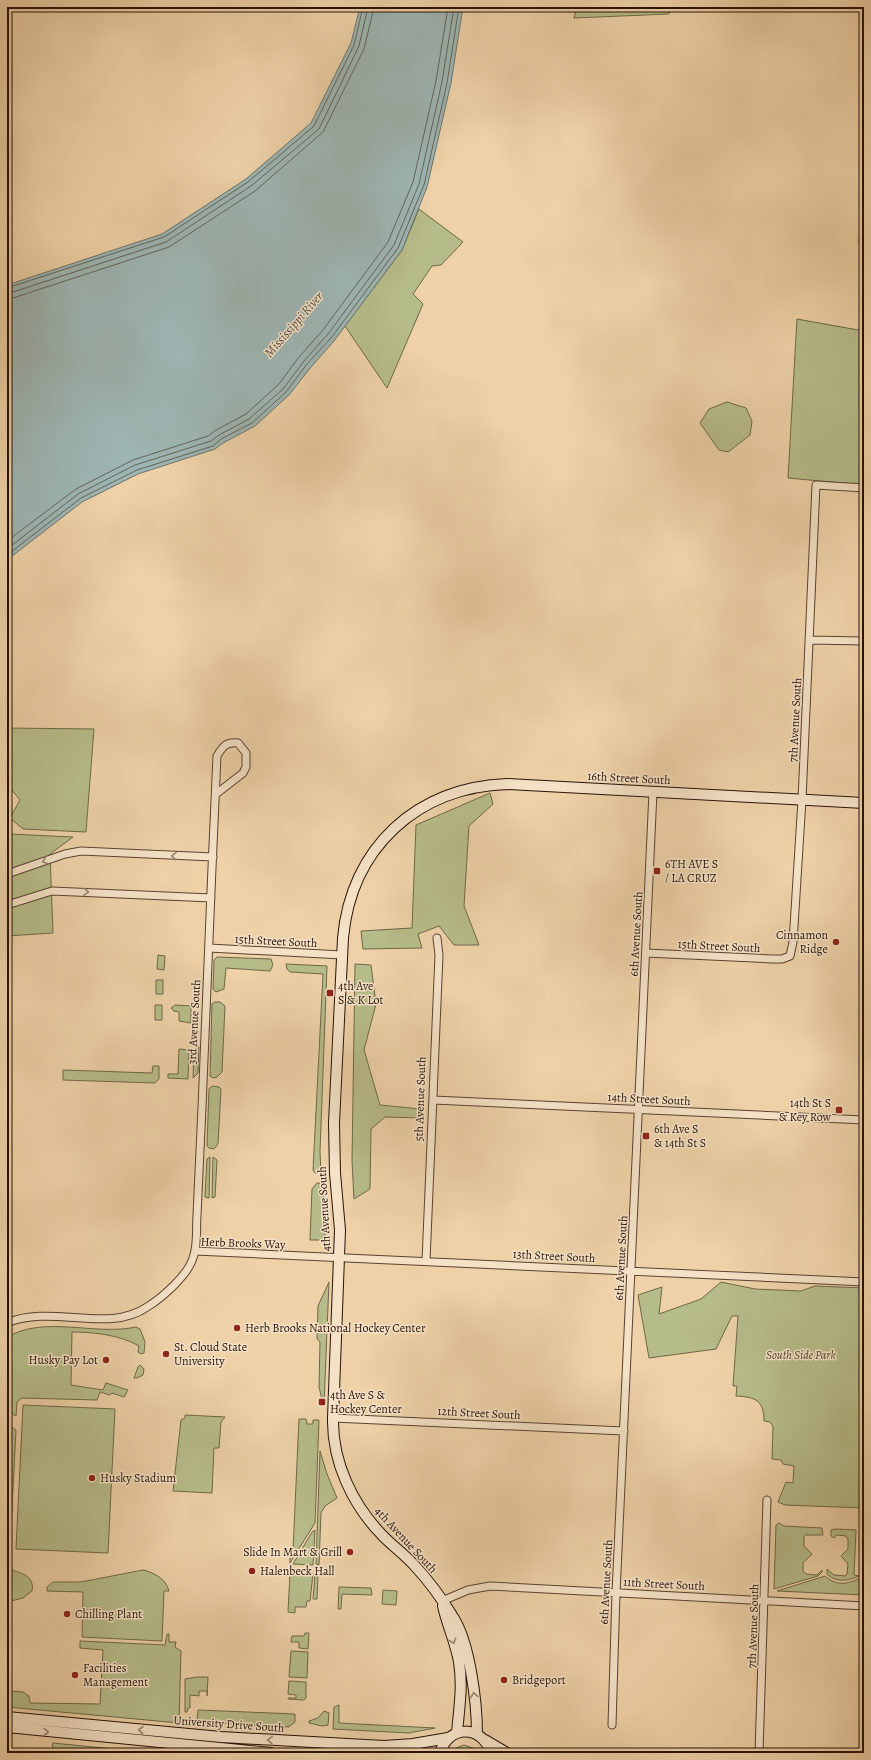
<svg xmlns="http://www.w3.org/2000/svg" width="871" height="1760" viewBox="0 0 871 1760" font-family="Alegreya,serif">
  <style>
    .green { fill: #b6bc89; stroke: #6e6748 }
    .water { fill: #9db5b2; stroke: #6d746e }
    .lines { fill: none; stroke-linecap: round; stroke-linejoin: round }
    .shore { stroke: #62645d; stroke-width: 1 }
    .street-casing { stroke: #584230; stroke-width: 9 }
    .secondary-casing { stroke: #261208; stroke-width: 12 }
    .street { stroke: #f4e1c6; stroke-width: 7 }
    .secondary { stroke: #f4e1c6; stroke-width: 10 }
    .oneway { stroke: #978470 }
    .poi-dot { fill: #8f2418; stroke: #f4e1c6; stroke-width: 1.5 }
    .labels { text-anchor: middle; stroke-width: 3; stroke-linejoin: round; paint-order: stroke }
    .street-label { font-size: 12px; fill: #261208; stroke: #f4e1c6 }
    .poi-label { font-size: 12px; fill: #261208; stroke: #f4e1c6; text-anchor: start }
    .park-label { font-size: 12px; font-style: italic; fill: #51452f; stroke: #f4e1c6 }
    .water-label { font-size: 13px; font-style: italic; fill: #504b44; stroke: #f4e1c6 }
  </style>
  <rect width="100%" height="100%" fill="#eed1a7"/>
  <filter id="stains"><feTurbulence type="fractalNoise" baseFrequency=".005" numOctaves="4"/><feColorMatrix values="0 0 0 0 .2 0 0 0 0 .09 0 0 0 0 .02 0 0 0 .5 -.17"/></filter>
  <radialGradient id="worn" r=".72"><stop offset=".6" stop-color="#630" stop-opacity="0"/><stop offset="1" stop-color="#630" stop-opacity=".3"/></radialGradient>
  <path class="green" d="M577,7h93l-1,7 -95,4z
    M419,209l44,33 -22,23 -9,1 -19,28 10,10 -36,84 -42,-62 57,-76z
    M797,319l67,12v154l-76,-7z
    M727,402l19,6 6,13 -2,14 -22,17 -9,-2 -19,-27 9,-14z
    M7,728l87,1 -8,103 -63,-3 -13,-11 10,-18 -13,-16z
    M490,793l3,11 -24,22 -5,80 15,39h-25l-15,-19 -21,8 4,14 -59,1 -2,-18 51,-3 4,-103z
    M9,834l64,3 -23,17 3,79 -46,3v-80z
    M158,955l7,1 -1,14 -7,-1z
    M217,957l54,2 2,6 -3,6 -44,-3 -2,21 -8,3 -3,-3 1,-29z
    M286,964l41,2 -7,186 1,21h-6l-2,-3 10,-196 -33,-2 -3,-3z
    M355,964l16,1 5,39 -12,46 16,55 41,4 -1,9 -35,-1 -14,12 -1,60 -16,10 -2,-38z
    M156,980h7v14h-7z
    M215,1002h5l5,4 -3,66 -5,5 -4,1 -3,-2 2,-72z
    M155,1005h7v15h-7z
    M175,1005l16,1v17l-12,-2v-9l-5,-1 -3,-3z
    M196,1047h3l-1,26 -5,5 1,-29z
    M179,1049l10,1 -1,29 -20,-1v-4h10z
    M153,1066h6v13l-4,4 -92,-3v-10l89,3z
    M212,1086l7,1 2,2 -3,55 -4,5 -5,-1 -2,-2 2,-57z
    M210,1157l-1,41 -4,-1 2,-38z
    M213,1157l4,3 -2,37 -3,1z
    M317,1183h5l3,28v26l-4,3h-11l2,-51z
    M329,1282l-5,122h-1l-4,-17 1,-45 -3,-3 1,-33z
    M721,1282l34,7 46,2 14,-5 49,2v220l-79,-3 -7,-3 8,-20 7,1 1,-17 -11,-2 -2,-4 -9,-1 1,-33 -3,-4 -6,-1c0,-21 -9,-24 -28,-25l1,-10h-4l5,-70h-6l-16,33 -67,9 -11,-63 24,-8 -3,27 42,-15z
    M136,1327l4,2 5,13 -1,11 -3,1 -3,-2 1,-6c-19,-11 -45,-14 -67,-14l-1,53 32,5 3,-7 22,7 -4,7 -12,-4 -2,2 -10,-3 -3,8 -75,-2 -5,4 -1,14 -9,-5v-74c39,-22 87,-1 129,-10z
    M140,1365l4,4 -1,6 -6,3h-3l4,-11z
    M23,1405l92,4 -7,144 -92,-4z
    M185,1415l40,2 -4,5 -2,26h-5l-2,45 -39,-2 8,-71 4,-2z
    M299,1419h7l1,5h6v-4h6l-4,103 -25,40v-13h3z
    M7,1424l9,6 -5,99 -4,1z
    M320,1451l7,23 10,24 -12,8 -4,7 -2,52 -3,-1z
    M779,1523l5,3 38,2 1,7h-17l-2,2v9l8,8 -9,9v8l3,3 11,1 5,-5v2l-4,4 -44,13 2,-64z
    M836,1529l20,1 -2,45 5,1c-11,5 -23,7 -32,-2v-5l7,6 11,1 2,-2 1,-10 -7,-8 7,-7v-10l-2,-3 -9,-1 -3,3 -3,-2v-6z
    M315,1530l-2,35 -20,-1 19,-32z
    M7,1568c13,5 28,7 25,23l-9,7 -16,4z
    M143,1570c12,3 23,9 26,21h-5l-2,50 -80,-4 1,-45 -36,-1v-4l6,-5h28z
    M290,1573l23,1 -3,27h-3l-1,6h-11v6l-7,-1z
    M315,1574h3l-1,25h-4z
    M825,1576c13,12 26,7 39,0v19l-87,-4z
    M339,1587l32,1 1,7 -30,-1 -1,15h-3z
    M383,1590l14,1 -1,14 -14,-1z
    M305,1633h4l-1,16 -9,-1v-6h-8l1,-6h12z
    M167,1634h2v8h7l-1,5 6,4 -2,72 -172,-16v-16l16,1 6,4 1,7 70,1 3,-54 -23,-2v-7l85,4z
    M291,1651l17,1 -1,26 -18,-1z
    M197,1677h11l-1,19v-5h-8v5l-9,-1v13h-2l-1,4h-2v-33z
    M289,1681l17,1v16l-2,2 -16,-1v-1h8v-3l-8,-1z
    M339,1705v18l96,5 -26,5 -76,-4 1,-22z
    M198,1710l97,4v8l-6,5 -92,-5z
    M324,1711l5,2 -1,12 -6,1 -13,-3v-2l9,-3z
    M53,1743l101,10h-96l-6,-7z
    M464,1745l9,3 4,5h-24l3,-5z"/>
  <path class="water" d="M360,7h103l-12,76 -24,104 -25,63 -68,91 -23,26 -22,28 -34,31 -32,17 -8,6 -77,25 -56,28 -75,58v-275l155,-51 84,-55 65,-56 40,-80z"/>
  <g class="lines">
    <path class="shore" d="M7,288l157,-51 84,-55 66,-56 40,-81 9,-38
      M7,294l159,-52 85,-56 68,-57 40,-83 9,-39
      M7,300l162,-53 86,-56 68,-59 41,-83 10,-42
      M7,541l69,-52 57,-29 75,-24 8,-6 30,-16 33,-30 20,-27 24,-27 65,-88 25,-60 23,-101 12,-74
      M7,549l71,-55 57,-29 76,-24 8,-6 30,-16 34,-30 21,-28 24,-27 66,-89 25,-61 23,-102 12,-75
      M7,555l74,-57 56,-28 76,-24 8,-7 31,-16 34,-31 21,-28 24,-26 67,-90 26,-63 23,-102 12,-76"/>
    <g class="street-casing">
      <path id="street" d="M863,242l1,-18
        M809,640l55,1
        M7,874l58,-20 16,-3 132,6
        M7,905l45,-14 159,7
        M209,948l133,7
        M646,953l126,6h10l8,-3 3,-14 9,-142 14,-315 48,3
        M433,1100l431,20
        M195,1251l669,31
        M426,1261l13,-306 -2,-17
        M7,1323c45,-19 101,11 140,-16 15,-9 41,-32 46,-49 5,-13 3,-29 4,-43 2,-36 3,-72 5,-108 4,-117 10,-234 15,-351 6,-10 9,-14 21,-13l8,10v14l-3,6 -27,21
        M333,1418l291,13
        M442,1601l26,-11 22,-4 374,20
        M612,1725l4,-132 37,-801
        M759,1753l8,-253"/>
    </g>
    <g class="secondary-casing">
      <path id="secondary" d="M443,1606c4,19 13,37 16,56 4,24 0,47 -2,71
        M7,1717l214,20 163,9 29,-2 35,-6
        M7,1727l264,26
        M477,1734c0,-31 -7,-91 -24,-117 -11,-18 -24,-36 -38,-51 -10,-11 -21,-19 -31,-29 -31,-31 -52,-75 -51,-119l7,-188 -5,-57 -1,-50 9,-185c8,-90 74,-151 164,-154l357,19
        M485,1740l22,13
        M440,1753c8,-28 42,-29 51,0"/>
    </g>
    <use href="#street" class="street"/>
    <use href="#secondary" class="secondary"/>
  </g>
  <defs><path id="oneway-chevron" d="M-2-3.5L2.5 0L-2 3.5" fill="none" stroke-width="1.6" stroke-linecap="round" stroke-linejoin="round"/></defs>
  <g class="oneway">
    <use href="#oneway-chevron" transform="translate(174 856) rotate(-177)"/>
    <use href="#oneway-chevron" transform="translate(45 861) rotate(161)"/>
    <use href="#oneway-chevron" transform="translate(86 892) rotate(3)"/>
    <use href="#oneway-chevron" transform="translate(453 1641) rotate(71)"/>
    <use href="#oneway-chevron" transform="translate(474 1695) rotate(-100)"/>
    <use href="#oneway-chevron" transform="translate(141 1730) rotate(-175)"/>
    <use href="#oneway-chevron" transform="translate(46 1732) rotate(5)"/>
    <use href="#oneway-chevron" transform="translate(270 1740) rotate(-177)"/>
  </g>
  <g class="poi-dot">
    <rect x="653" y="867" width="8" height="8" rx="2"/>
    <circle cx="836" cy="942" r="4"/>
    <rect x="326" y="989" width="8" height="8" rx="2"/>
    <rect x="835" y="1106" width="8" height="8" rx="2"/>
    <rect x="642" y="1132" width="8" height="8" rx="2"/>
    <circle cx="237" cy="1328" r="4"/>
    <circle cx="166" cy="1354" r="4"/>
    <circle cx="106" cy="1360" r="4"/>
    <rect x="318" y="1398" width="8" height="8" rx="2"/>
    <circle cx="92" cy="1478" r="4"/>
    <circle cx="350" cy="1552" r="4"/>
    <circle cx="252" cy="1571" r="4"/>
    <circle cx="67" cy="1614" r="4"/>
    <circle cx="75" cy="1675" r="4"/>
    <circle cx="504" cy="1680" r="4"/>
  </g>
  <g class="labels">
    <g class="street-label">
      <text transform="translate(795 720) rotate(-87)" y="4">7th Avenue South</text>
      <text transform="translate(629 778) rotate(3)" y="4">16th Street South</text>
      <text transform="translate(636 934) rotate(-87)" y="4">6th Avenue South</text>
      <text transform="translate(276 941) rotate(3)" y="4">15th Street South</text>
      <text transform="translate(719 946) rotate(3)" y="4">15th Street South</text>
      <text transform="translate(194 1022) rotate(-87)" y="4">3rd Avenue South</text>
      <text transform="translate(420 1099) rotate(-88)" y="4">5th Avenue South</text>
      <text transform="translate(649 1099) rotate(3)" y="4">14th Street South</text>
      <text transform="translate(324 1209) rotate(-93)" y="4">4th Avenue South</text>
      <text transform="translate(243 1243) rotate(2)" y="4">Herb Brooks Way</text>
      <text transform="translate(554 1256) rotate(3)" y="4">13th Street South</text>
      <text transform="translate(621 1258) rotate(-87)" y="4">6th Avenue South</text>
      <text transform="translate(479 1413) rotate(3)" y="4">12th Street South</text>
      <text transform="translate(406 1540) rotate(47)" y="4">4th Avenue South</text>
      <text transform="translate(606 1582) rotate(-87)" y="4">6th Avenue South</text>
      <text transform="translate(664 1584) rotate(3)" y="4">11th Street South</text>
      <text transform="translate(753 1626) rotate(-88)" y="4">7th Avenue South</text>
      <text transform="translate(229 1724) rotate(4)" y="4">University Drive South</text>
    </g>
    <g class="poi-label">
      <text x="665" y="868">6TH AVE S<tspan x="665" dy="14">/ LA CRUZ</tspan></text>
      <text x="828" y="939" text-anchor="end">Cinnamon<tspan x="828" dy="14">Ridge</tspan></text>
      <text x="338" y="990">4th Ave<tspan x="338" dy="14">S &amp; K Lot</tspan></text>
      <text x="831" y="1107" text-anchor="end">14th St S<tspan x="831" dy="14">&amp; Key Row</tspan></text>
      <text x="654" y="1133">6th Ave S<tspan x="654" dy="14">&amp; 14th St S</tspan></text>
      <text x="245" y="1332">Herb Brooks National Hockey Center</text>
      <text x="174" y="1351">St. Cloud State<tspan x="174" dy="14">University</tspan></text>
      <text x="98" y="1364" text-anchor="end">Husky Pay Lot</text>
      <text x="330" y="1399">4th Ave S &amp;<tspan x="330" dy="14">Hockey Center</tspan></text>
      <text x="100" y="1482">Husky Stadium</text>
      <text x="342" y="1556" text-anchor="end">Slide In Mart &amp; Grill</text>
      <text x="260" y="1575">Halenbeck Hall</text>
      <text x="75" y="1618">Chilling Plant</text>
      <text x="83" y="1672">Facilities<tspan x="83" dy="14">Management</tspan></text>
      <text x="512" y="1684">Bridgeport</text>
    </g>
    <g class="park-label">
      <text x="801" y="1359">South Side Park</text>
    </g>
    <g class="water-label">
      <text transform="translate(293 324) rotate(-49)" y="5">Mississippi River</text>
    </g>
  </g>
  <rect width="871" height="1760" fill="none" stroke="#eed1a7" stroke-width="24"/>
  <rect x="8" y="8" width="855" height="1744" fill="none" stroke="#261208" stroke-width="2"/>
  <rect x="12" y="12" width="847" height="1736" fill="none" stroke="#261208"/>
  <rect width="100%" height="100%" filter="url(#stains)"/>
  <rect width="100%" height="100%" fill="url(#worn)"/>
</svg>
